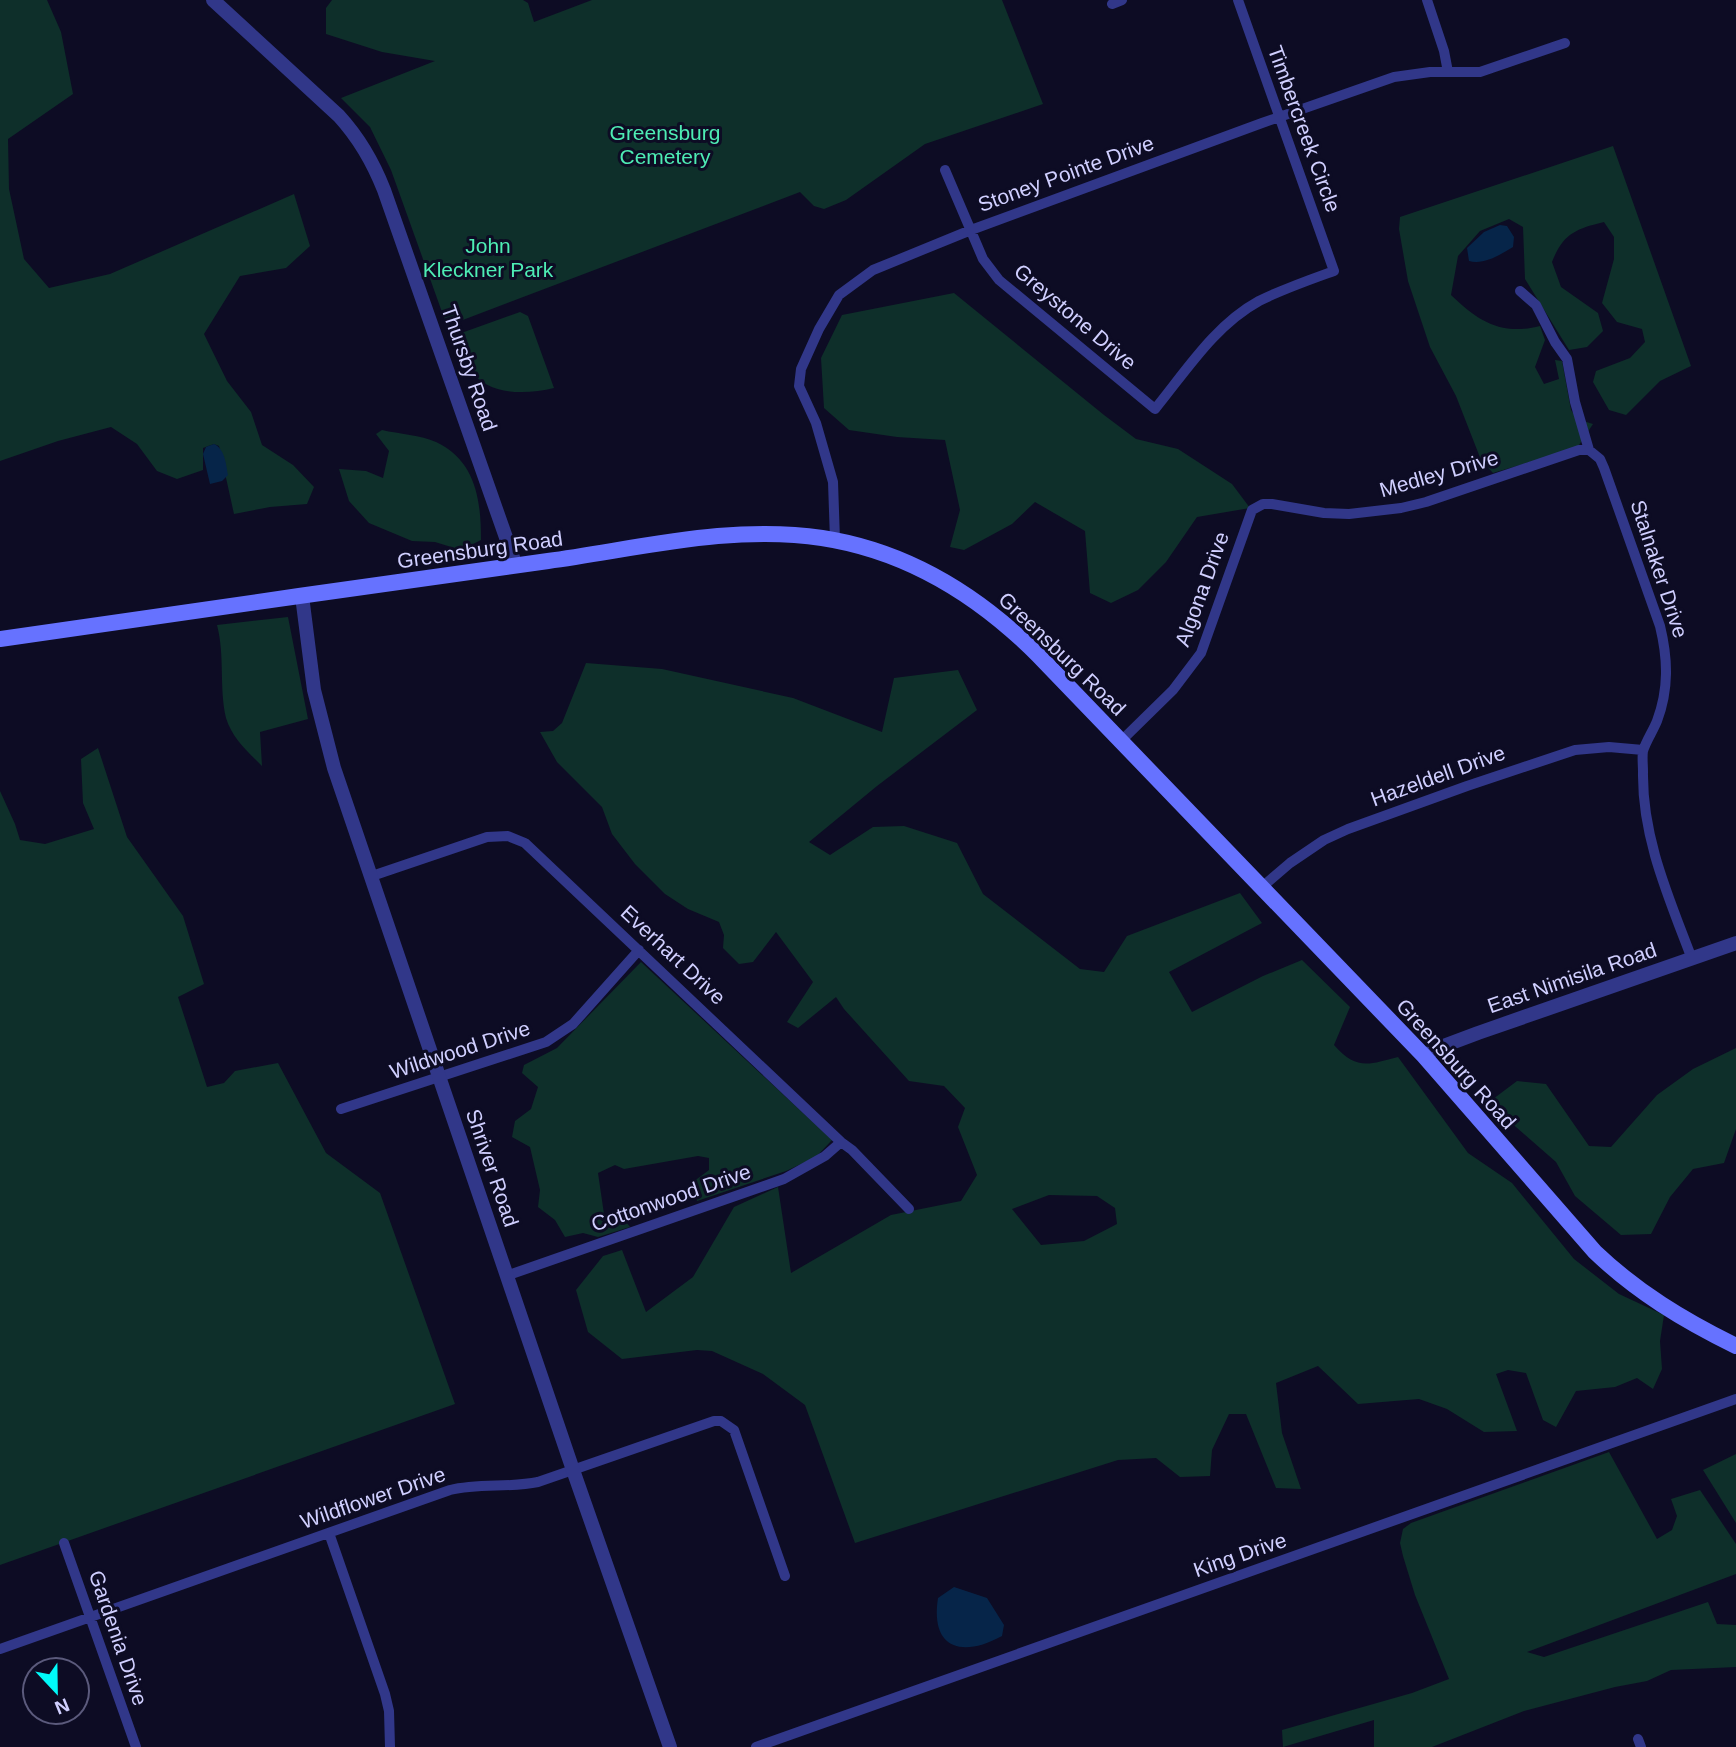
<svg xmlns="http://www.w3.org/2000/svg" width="1736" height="1747" viewBox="0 0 1736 1747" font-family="Arial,sans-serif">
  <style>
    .green { fill: #0e2f2a; fill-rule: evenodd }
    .water { fill: #062549 }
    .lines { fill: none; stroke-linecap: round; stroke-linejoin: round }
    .minor { stroke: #313789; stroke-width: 10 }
    .tertiary { stroke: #313789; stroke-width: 14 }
    .secondary { stroke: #6672ff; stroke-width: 16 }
    .labels { text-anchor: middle; stroke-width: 6; stroke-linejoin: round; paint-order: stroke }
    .street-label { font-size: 21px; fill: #d0cfff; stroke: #0d0c24 }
    .park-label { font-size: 21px; fill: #4eecb4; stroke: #0d0c24 }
  </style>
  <rect width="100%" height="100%" fill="#0d0c24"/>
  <path class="green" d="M0,0h47l14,32 12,62 -65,45 1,50 15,70 25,29 61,-14 184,-80 16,52 -24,22 -46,8 -36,58 23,47 24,31 11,33 31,20 21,22 -7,17 -37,3 -36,7 -15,-68 -5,-2 -11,4v22l-26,9 -20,-8 -20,-27 -26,-17 -53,14 -58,20z
    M332,0h191l5,3 6,19 58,-22h410l41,104 -118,40 -79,56 -22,9 -10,-3 -14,-14 -353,134 -56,-156 -21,-43 -29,-29 94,-37 -53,-9 -56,-18v-26z
    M1613,146l78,220 -31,15 -34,34 -17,-5 -16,-28 3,-11 34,-13 15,-16 -3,-13 -25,-7 -15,-19 12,-44v-22l-10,-15c-29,7 -41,12 -52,40l9,25 37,26 5,18 -16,16 -18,3 -44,-71 -2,-52 -14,-8 -29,12 -22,25 -7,39c27,26 50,41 89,31l5,14 -10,27 9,17 15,-5 -4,-19 7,1 9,49 6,9 16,5 -16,24 -84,25 -12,-13 -25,-64 -26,-49 -22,-66 -9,-52 1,-12z
    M954,293l150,122 32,24 42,10 54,35 18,24 -53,9 -31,45 -28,28 -27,13 -21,-10 -5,-62 -50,-29 -23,22 -48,26 -14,-3 10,-37 -15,-70 -48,-3 -48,-7 -25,-22 -3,-50 21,-43z
    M520,312l8,4 26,72c-30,7 -67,8 -87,-21 -6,-8 -10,-21 -14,-31z
    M382,430c17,4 39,5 54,12 40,19 45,58 45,98l-20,10 -26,-8 -23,-1 -43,-18 -20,-22 -10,-32 27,2 17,7 6,-27 -13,-17z
    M288,617l20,102 -48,13 2,34c-14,-14 -30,-28 -36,-48 -7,-30 -1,-63 -9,-93z
    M586,663l76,6 131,29 89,34 12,-54 64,-8 19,40 -100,76 -68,56 21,13 43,-28 31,-1 53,17 26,51 97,75 24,3 23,-36 113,-43 22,30 -93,49 23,40 71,-36 39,-16 48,47 -16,38c22,25 34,20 64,12l70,96 44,30 62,76 45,35 45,21 -4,26 2,28 -9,20 -16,-11 -22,9 -39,4 -20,36 -13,-7 -17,-47 -18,-3 -12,4 21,57 -33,1 -37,-23 -28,-10 -61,5 -40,-38 -42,17 6,50 19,56 -25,-1 -30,-74h-17l-17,36 -2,26 -30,1 -24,-19 -38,2 -263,83 -50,-138 -42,-31 -51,-23 -15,-1 -75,9 -34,-27 -12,-42 27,-34 19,-6 24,62 47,-35 41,-70 44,-20 13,86 100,-58 70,-14 16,-26 -19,-48 7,-19 -21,-22 -35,-5 -65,-72 -8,-12 -38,31 -11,-6 26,-40 -37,-50 -23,30 -14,2 -16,-16 1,-13 -5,-13 -31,-13 -23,-15 -30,-30 -23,-30 -10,-27 -45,-45 -17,-30 13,-1 9,-8zM1049,1195l48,1 18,12 2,16 -33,17 -43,4 -29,-36z
    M98,748l29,89 56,79 21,68 -26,13 29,90 17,-4 11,-12 43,-8 48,90 54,40 75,211 -455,161v-774l15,33 5,16 25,4 49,-15 -11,-26 -2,-44z
    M641,962l191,178 -16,17 -30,14 -89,30 -4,-19 16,-12v-12l-11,-2 -74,13 -9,-4 -17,8 6,41 19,4 7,9 -32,10 -15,-4 -18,4 -10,-17 -17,-13 2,-17 -10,-43 -18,-10 3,-16 16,-12 7,-22 -16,-14 2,-8 33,-17z
    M1736,1048v81l-12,34 -31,6 -23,28 -19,37 -30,1 -46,-39 -19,-34 -55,-48 -8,-15 24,-18 29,3 43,62 22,1 46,-52 36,-26z
    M1609,1452l48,87 15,-9 5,-14 -6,-17 29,-9 36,54v30l-209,78 17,5 164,-55 9,22 19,1v42l-65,3 -24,11 -32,6 -91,24 -92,36h-58v-27l-91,27 -1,-17 130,-37 37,-14 -34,-84 -12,-39 -3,-13 3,-14 8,-6z
    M1736,1454v69l-33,-53z"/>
  <path class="water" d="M1500,225l7,1 7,11 -1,10c-13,8 -29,18 -44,14l-2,-13 17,-16z
    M214,444c11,5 12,20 14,31l-6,6 -12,3 -7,-30 3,-7z
    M954,1587l33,11 17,27 -2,11c-40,22 -72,13 -64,-38z"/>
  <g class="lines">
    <path class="minor" d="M1427,0l17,51 4,21
      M1112,4l10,-4
      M945,170l38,89 16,21 156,129c31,-38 60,-84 104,-108 24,-12 50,-21 75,-30l-96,-271
      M1520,291l16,14 19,37 12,17 8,43 14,48 11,9 4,9 56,158c8,33 9,63 -3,95 -4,10 -11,20 -14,30 -1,6 0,14 0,21 -1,66 26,126 49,187
      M835,540l-2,-58 -17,-59 -17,-37 2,-17 18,-40 20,-34 34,-25 98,-40 291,-107 132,-46 36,-5h50l85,-29
      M1121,741l52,-51 28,-37 51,-143 11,-6h9l52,9 25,1 52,-6 25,-6 153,-52h10
      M372,876l115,-39 21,-1 17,7 316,299 11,8 57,59
      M1262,887l28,-24 34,-23 24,-11 119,-43 108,-36 34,-3 34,3
      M341,1109l205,-67 27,-18 66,-74
      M506,1276l278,-97 41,-23 16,-14
      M329,1533l56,161 4,17 1,36
      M64,1543l72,204
      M0,1649l450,-159c29,-7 59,-2 88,-8l176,-61h7l13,9 51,146
      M1638,1739l3,8
      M756,1747l980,-348"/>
    <path class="tertiary" d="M213,0l126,116c21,23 34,46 45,74l132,376
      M302,596l12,94 20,78 239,702 97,277
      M1424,1056l14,-8 40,-15 258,-90"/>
    <path class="secondary" d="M0,639c183,-26 365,-53 548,-78 89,-12 184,-37 274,-23 85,13 156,57 216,117l386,401 171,196c42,40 88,68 141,94"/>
  </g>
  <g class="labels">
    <g class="street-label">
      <text transform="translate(1304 129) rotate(70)" y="7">Timbercreek Circle</text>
      <text transform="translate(1066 174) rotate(-20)" y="7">Stoney Pointe Drive</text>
      <text transform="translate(1075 317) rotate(40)" y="7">Greystone Drive</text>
      <text transform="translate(469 368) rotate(71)" y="7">Thursby Road</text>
      <text transform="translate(1439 474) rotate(-16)" y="7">Medley Drive</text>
      <text transform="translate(480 550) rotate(-8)" y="7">Greensburg Road</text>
      <text transform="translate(1659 569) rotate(72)" y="7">Stalnaker Drive</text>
      <text transform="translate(1202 589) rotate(-70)" y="7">Algona Drive</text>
      <text transform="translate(1062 654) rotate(44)" y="7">Greensburg Road</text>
      <text transform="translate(1438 776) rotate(-20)" y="7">Hazeldell Drive</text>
      <text transform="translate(673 955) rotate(43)" y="7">Everhart Drive</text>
      <text transform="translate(1572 978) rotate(-19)" y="7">East Nimisila Road</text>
      <text transform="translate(460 1050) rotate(-18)" y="7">Wildwood Drive</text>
      <text transform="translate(1456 1064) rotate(48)" y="7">Greensburg Road</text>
      <text transform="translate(492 1168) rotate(71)" y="7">Shriver Road</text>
      <text transform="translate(671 1198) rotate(-19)" y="7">Cottonwood Drive</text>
      <text transform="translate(373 1498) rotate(-19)" y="7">Wildflower Drive</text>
      <text transform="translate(1240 1555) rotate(-19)" y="7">King Drive</text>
      <text transform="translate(118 1638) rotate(71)" y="7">Gardenia Drive</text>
    </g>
    <g class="park-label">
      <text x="665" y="140">Greensburg<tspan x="665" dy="24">Cemetery</tspan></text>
      <text x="488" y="253">John<tspan x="488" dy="24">Kleckner Park</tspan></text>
    </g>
  </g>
  <g transform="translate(56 1691) rotate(158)"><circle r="33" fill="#0d0c24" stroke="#5b5a7c" stroke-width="2"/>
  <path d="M0-5L12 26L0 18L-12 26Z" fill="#00faf9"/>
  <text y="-10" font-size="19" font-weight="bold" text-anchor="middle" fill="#d0cfff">N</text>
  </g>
</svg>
